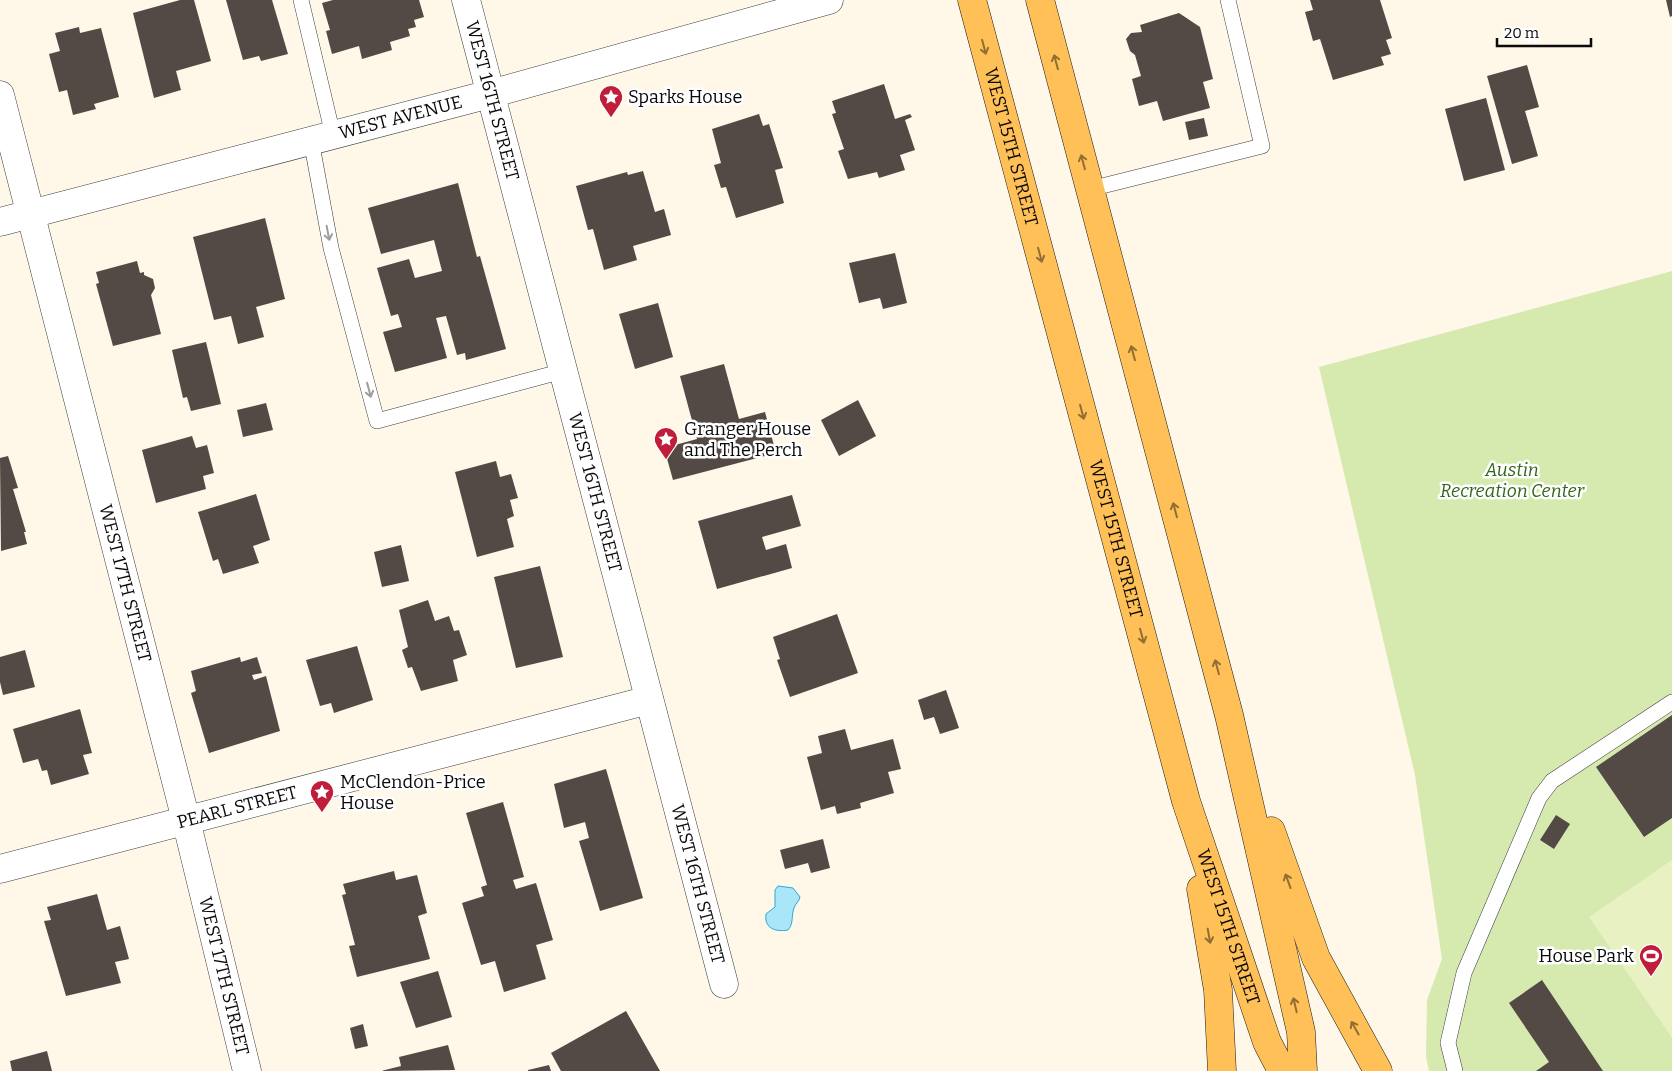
<svg xmlns="http://www.w3.org/2000/svg" width="1672" height="1071" viewBox="0 0 1672 1071" font-family="Bitter,serif">
  <style>
    .green { fill: #d6eab0 }
    .pitch { fill: #e7f1c2 }
    .water { fill: #aae6f9; stroke: #2da7d3 }
    .building { fill: #534a46 }
    .lines { fill: none; stroke-linecap: round; stroke-linejoin: round }
    .lane-casing { stroke: #3d3d3d; stroke-width: 16 }
    .street-casing { stroke: #3d3d3d; stroke-width: 29 }
    .primary-casing { stroke: #1b1b1b; stroke-width: 29 }
    .lane { stroke: #fff; stroke-width: 15 }
    .street { stroke: #fff; stroke-width: 28 }
    .primary { stroke: #ffc057; stroke-width: 28 }
    .oneway { stroke: #916e34 }
    .oneway2 { stroke: #9d9d9d }
    .labels { text-anchor: middle; stroke-width: 5; stroke-linejoin: round; paint-order: stroke }
    .poi-label { font-size: 18px; fill: #0a0a0a; stroke: #fff; text-anchor: start }
    .street-label { font-size: 18px; fill: #0a0a0a; stroke: #fff }
    .park-label { font-size: 18px; font-style: italic; fill: #326419; stroke: #fff }
  </style>
  <rect width="100%" height="100%" fill="#fff7e7"/>
  <path class="green" d="M1672,271v800h-243l-3,-14 1,-57 15,-41 -27,-184 -96,-408z"/>
  <path class="pitch" d="M1672,860v178l-83,-121z"/>
  <path class="water" d="M778,886l15,2 7,9c-1,5 -5,7 -6,11 -3,8 0,15 -6,22 -12,2 -24,-1 -22,-16l9,-7v-17z"/>
  <path class="building" d="M180,0h14l17,61 -35,10 5,19 -27,8 -21,-85z
    M226,0h46l16,54 -27,7 -2,-5 -16,4z
    M333,0h86l5,17 -10,3 2,7 -8,2 2,7 -20,6 2,8 -30,9 -3,-13 -27,8 -6,-23 4,-1 -8,-27z
    M1310,0h70l12,38 -6,2 5,14 -10,3 3,8 -51,15 -13,-41 -7,2 -8,-29 8,-2z
    M1666,0h6v16l-2,1z
    M1179,13l21,14 13,52 -10,3 7,26 -47,13 -6,-20 -18,5 -7,-27 9,-3 -6,-21 -5,-4 -4,-12 5,-6 11,-1 -2,-7z
    M79,27l1,6 21,-5 18,69 -25,7 2,5 -23,6 -6,-25 -8,2 -10,-38 11,-3 -5,-18z
    M1527,65l12,42 -14,4 13,45 -26,8 -25,-88z
    M884,84l11,35 15,-5 2,3 -7,3 10,30 -15,5 5,15 -26,8 -2,-6 -29,7 -10,-28 6,-2 -12,-35 4,-1 -4,-12z
    M1486,98l19,72 -41,11 -19,-72z
    M759,114l4,12 6,-2 14,44 -8,2 9,33 -48,15 -10,-31 -5,1 -7,-23 7,-2 -9,-34z
    M1204,118l4,18 -19,4 -4,-18z
    M643,171l12,41 9,-3 7,26 -38,11 4,14 -33,10 -11,-41 -5,1 -12,-44 51,-14 1,3z
    M458,183l19,74 3,-1 26,93 -40,11 -1,-7 -8,2 -11,-39 -10,2 11,40 -52,14 -12,-40 19,-5 -4,-13 -7,2 -14,-48 32,-9 6,19 27,-7 -8,-31 -53,14 -13,-46z
    M265,218l20,81 -29,8 8,30 -26,7 -7,-28 -17,4 -21,-83z
    M895,253l12,50 -24,6 -3,-11 -21,5 -10,-40z
    M137,261l3,12 4,-1v3l9,4 2,9 -4,7 10,39 -48,12 -17,-62 3,-1 -3,-11z
    M658,303l15,54 -38,12 -16,-55z
    M206,342l15,62 -30,7 -4,-14 -4,1 -11,-48z
    M724,364l15,55 26,-7 11,41 -103,27 -9,-32 33,-9 -17,-63z
    M858,400l18,36 -37,20 -18,-36z
    M266,403l7,27 -30,7 -6,-27z
    M192,436l4,12 11,-3 7,28 -11,3 3,13 -50,14 -14,-53z
    M8,456l10,32 -5,1 13,43h-2l3,12 -26,7 -1,-93z
    M496,461l4,16 11,-3 7,24 -8,2 4,16 -7,3 7,28 -37,10 -22,-85z
    M256,494l14,46 -17,6 6,17 -36,11 -5,-15 -5,2 -15,-49z
    M792,495l9,31 -39,11 4,13 20,-6 6,24 -75,21 -19,-68z
    M401,545l8,36 -27,6 -8,-35z
    M540,566l23,91 -47,11 -22,-91z
    M428,600l7,21 14,-5 5,15 5,-1 8,25 -14,5 5,21 -37,10 -9,-24 -4,1 -6,-18 6,-3 -9,-37z
    M837,614l21,59 -68,24 -13,-37 3,-1 -7,-22z
    M357,646l16,54 -39,13 -3,-10 -11,3 -14,-46z
    M25,650l10,37 -32,8 -3,-13v-25z
    M240,657l1,5 16,-5 5,16 -10,2 2,5 12,-4 14,55 -71,22 -18,-60 5,-2 -5,-20z
    M946,690l13,38 -19,6 -6,-17 -10,3 -6,-20z
    M80,709l12,44 -9,2 6,19 -38,11 -4,-15 -5,1 -4,-12 -15,4 -10,-34z
    M1672,715v103l-28,19 -48,-70z
    M845,729l6,21 42,-11 8,30 -13,3 6,21 -34,10 1,5 -24,6 -2,-8 -14,4 -14,-53 15,-4 -4,-17z
    M606,769l37,129 -43,13 -21,-70 10,-3 -4,-16 -21,6 -10,-44z
    M503,802l21,75 -11,3 3,9 20,-6 17,57 -17,5 10,34 -42,13 -9,-31 -14,4 -19,-62 22,-7 -3,-9 6,-2 -21,-72z
    M1556,815l14,9 -16,25 -14,-9z
    M823,839l7,29 -19,5 -3,-10 -23,6 -5,-19z
    M394,871l2,9 21,-5 10,38 -9,3 12,43 -73,18 -8,-31 6,-1 -13,-50 4,-1 -3,-10z
    M97,894l10,36 13,-4 9,33 -14,3 6,21 -55,13 -22,-75 7,-1 -4,-13z
    M438,971l14,46 -36,11 -16,-46z
    M1542,980l61,91h-67l13,-9 -40,-59z
    M626,1011l34,60h-99l-10,-18z
    M363,1024l5,22 -13,3 -5,-21z
    M448,1045l7,25 -74,1 20,-5 -2,-9z
    M47,1051l5,20h-40l-2,-10z
    M549,1065l2,6h-23v-1z"/>
  <g class="lines">
    <g class="lane-casing">
      <path id="lane" d="M301,0l32,135
        M311,140l20,108 46,173 186,-50
        M1090,189l172,-43 -34,-146
        M1455,1071l-7,-28 16,-70 75,-175 13,-17 120,-79"/>
    </g>
    <g class="street-casing">
      <g id="street">
        <path id="s1" d="M466,0l258,984"/>
        <path id="s2" d="M0,95l186,725 61,251"/>
        <path id="s3" d="M0,222l490,-128 339,-94"/>
        <path id="s4" d="M0,869l649,-169"/>
      </g>
    </g>
    <g class="primary-casing">
      <g id="primary">
        <path id="s5" d="M972,0l214,801 81,241 15,29"/>
        <path d="M1040,0l189,715 72,317 2,39"/>
        <path d="M1271,831l45,127 62,113"/>
        <path d="M1201,889l17,101 4,81"/>
      </g>
    </g>
    <use href="#lane" class="lane"/>
    <use href="#street" class="street"/>
    <use href="#primary" class="primary"/>
  </g>
  <defs><path id="oneway-shaft" d="M-6 0H5M1.5-3L5.5 0L1.5 3" fill="none" stroke-width="1.6" stroke-linecap="round" stroke-linejoin="round" transform="scale(1.25)"/></defs>
  <g class="oneway">
    <use href="#oneway-shaft" transform="translate(984 47) rotate(75)"/>
    <use href="#oneway-shaft" transform="translate(1056 62) rotate(-105)"/>
    <use href="#oneway-shaft" transform="translate(1083 162) rotate(-105)"/>
    <use href="#oneway-shaft" transform="translate(1040 255) rotate(75)"/>
    <use href="#oneway-shaft" transform="translate(1133 353) rotate(-105)"/>
    <use href="#oneway-shaft" transform="translate(1082 412) rotate(75)"/>
    <use href="#oneway-shaft" transform="translate(1175 510) rotate(-105)"/>
    <use href="#oneway-shaft" transform="translate(1142 636) rotate(75)"/>
    <use href="#oneway-shaft" transform="translate(1217 667) rotate(-105)"/>
    <use href="#oneway-shaft" transform="translate(1288 881) rotate(-110)"/>
    <use href="#oneway-shaft" transform="translate(1209 936) rotate(80)"/>
    <use href="#oneway-shaft" transform="translate(1295 1005) rotate(-103)"/>
    <use href="#oneway-shaft" transform="translate(1355 1028) rotate(-119)"/>
  </g>
  <g class="oneway2">
    <use href="#oneway-shaft" transform="translate(328 233) rotate(79)"/>
    <use href="#oneway-shaft" transform="translate(369 390) rotate(75)"/>
  </g>
  <defs>
    <g id="sight-pin" transform="scale(1.25)"><path d="M0 17L-7.5 6A9.5 9.5 0 1 1 7.5 6Z" fill="#c01d3b" stroke="#fff"/><path d="M0-6L1.8-2.2L6-1.7L2.9 1.2L3.7 5.4L0 3.3L-3.7 5.4L-2.9 1.2L-6-1.7L-1.8-2.2Z" fill="#fff"/></g>
    <g id="stadium-pin" transform="scale(1.25)"><path d="M0 17L-7.5 6A9.5 9.5 0 1 1 7.5 6Z" fill="#c01d3b" stroke="#fff"/><path d="M0-5a6.5 5 0 1 0 0 10a6.5 5 0 1 0 0-10ZM-3.5-1.8h7v3.6h-7Z" fill="#fff"/></g>
  </defs>
  <g fill-rule="evenodd">
    <use href="#sight-pin" x="611" y="97"/>
    <use href="#sight-pin" x="666" y="439"/>
    <use href="#sight-pin" x="322" y="792"/>
    <use href="#stadium-pin" x="1651" y="956"/>
  </g>
  <g class="labels">
    <g class="poi-label">
      <text x="628" y="103">Sparks House</text>
      <text x="684" y="435">Granger House<tspan x="684" dy="21">and The Perch</tspan></text>
      <text x="340" y="788">McClendon-Price<tspan x="340" dy="21">House</tspan></text>
      <text x="1634" y="962" text-anchor="end">House Park</text>
    </g>
    <g class="street-label">
      <text dy="6" stroke="none"><textPath href="#s1" startOffset="104">WEST 16TH STREET</textPath></text>
      <text dy="6" stroke="none"><textPath href="#s3" startOffset="414">WEST AVENUE</textPath></text>
      <text dy="6" stroke="none"><textPath href="#s5" startOffset="152">WEST 15TH STREET</textPath></text>
      <text dy="6" stroke="none"><textPath href="#s1" startOffset="509">WEST 16TH STREET</textPath></text>
      <text dy="6" stroke="none"><textPath href="#s5" startOffset="558">WEST 15TH STREET</textPath></text>
      <text dy="6" stroke="none"><textPath href="#s2" startOffset="504">WEST 17TH STREET</textPath></text>
      <text dy="6" stroke="none"><textPath href="#s4" startOffset="245">PEARL STREET</textPath></text>
      <text dy="6" stroke="none"><textPath href="#s1" startOffset="914">WEST 16TH STREET</textPath></text>
      <text dy="6" stroke="none"><textPath href="#s5" startOffset="962">WEST 15TH STREET</textPath></text>
      <text dy="6" stroke="none"><textPath href="#s2" startOffset="909">WEST 17TH STREET</textPath></text>
    </g>
    <g class="park-label">
      <text x="1512" y="476">Austin<tspan x="1512" dy="21">Recreation Center</tspan></text>
    </g>
  </g>
  <path d="M1497 38v8h94v-8" fill="none" stroke="#0a0a0a" stroke-width="2.5"/>
  <text x="1504" y="38" font-size="15" fill="#0a0a0a" stroke="#ffffff" stroke-width="4" paint-order="stroke">20 m</text>
</svg>
